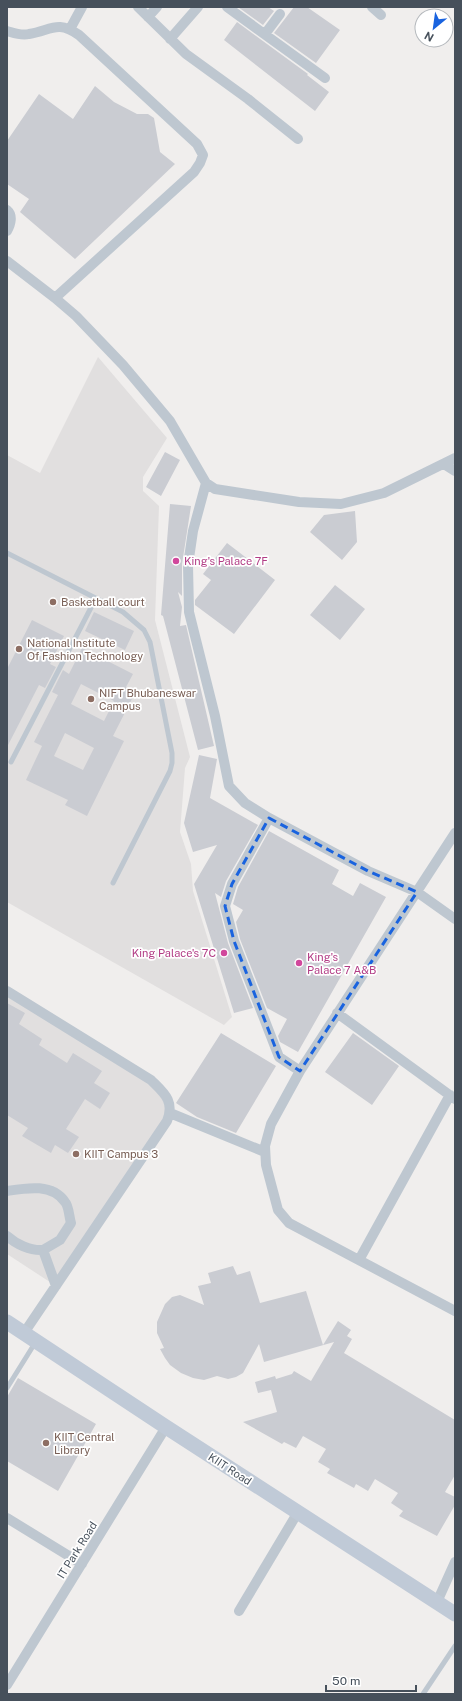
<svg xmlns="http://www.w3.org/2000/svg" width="462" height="1701" viewBox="0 0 462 1701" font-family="'Public Sans',sans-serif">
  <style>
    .education { fill: #e1dfdf }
    .building { fill: #caccd2; fill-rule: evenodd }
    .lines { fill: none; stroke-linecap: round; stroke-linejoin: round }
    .service { stroke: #bec7d0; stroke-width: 5 }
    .minor { stroke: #bec7d0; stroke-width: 10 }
    .secondary { stroke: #c0cad7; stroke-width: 15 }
    .marked { fill: none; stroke: #1963df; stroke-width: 3; stroke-dasharray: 8 5; stroke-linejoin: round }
    .hotel-dot { fill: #d1479c; stroke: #fff; stroke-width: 1.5 }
    .education-dot { fill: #8d6e63; stroke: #fff; stroke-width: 1.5 }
    .labels { text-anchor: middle; stroke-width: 3.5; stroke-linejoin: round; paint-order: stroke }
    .hotel-label { font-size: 11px; fill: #b23c85; stroke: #fff; text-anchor: start }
    .education-label { font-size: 11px; fill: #785e54; stroke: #fff; text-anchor: start }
    .street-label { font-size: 11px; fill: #46505b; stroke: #fff }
  </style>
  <rect width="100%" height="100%" fill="#f0eeed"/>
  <path class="education" d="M98,357l69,81 -24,39v14l16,15 -4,114 35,137 -5,11 -5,64 11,32 2,27 39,126 -8,8 -217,-123v-447l33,18z
    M7,991l144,89 19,33 -114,173 -49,-32z"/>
  <path class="building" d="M238,7h30l6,4 -11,14z
    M294,7h13l33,23 -24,33 -42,-30z
    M237,22l71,52 -1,1 22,17 -14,19 -91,-71z
    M95,86l19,16 23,12h11l6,4 6,34 15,12 -100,95 -55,-47 9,-13 -22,-15v-43l32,-47 34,25z
    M165,452l15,8 -19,36 -15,-9z
    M170,504l21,2 -9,58v32l-4,-4 4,15 -2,19 6,-1 28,121 -16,4 -35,-134 -2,-1z
    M355,511l2,31 -15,18 -32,-28 14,-17z
    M227,543l48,37 -41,54 -39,-29v-5l16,-20 -8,-6z
    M335,585l30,24 -25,31 -30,-25z
    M94,612l40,19 -9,19 -40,-19z
    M32,620l32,16 -14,28 6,3 -11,21 -6,-3 -32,62v-78z
    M82,648l51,26 -7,13 10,4 -23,45 11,5 -37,75 -22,-11 3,-5 -42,-20 16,-34 -8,-4 24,-47 -6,-3 11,-22 6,4zM81,684l33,17 -10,20 -33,-17zM65,733l29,15 -11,22 -29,-14z
    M199,755l18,4 -7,39 48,27 -32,56 -5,16 -6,-4 13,50 25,65 -19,5 -40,-129 23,-39 -24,7 -9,-29z
    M269,831l70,39 -7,14 21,12 7,-13 26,14 -88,155 -18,-10 -2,-6 9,-17 -20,-11 -27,-69 -4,-17 7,-12 -10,-6 5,-17z
    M7,1003l18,10 -6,11 23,15 -3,6 28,18 6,-10 29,18 -8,12 16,10 -10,16 -15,-10 -19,30 13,8 -11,16 -13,-8 -4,8 -29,-17 6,-8 -21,-13z
    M221,1033l55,33 -40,67 -39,-16 -21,-14z
    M353,1033l46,33 -27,39 -47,-33z
    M233,1266l4,9 13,-4 10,32 46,-12 17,54 15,-24 13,9 -4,6 5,3 -8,14 111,67v55l-10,17 10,5v8l-18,31 -38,-20 4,-5 -12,-8 7,-10 -23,-14 -7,12 -12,-7 -2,4 -27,-15 3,-4 -12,-7 8,-13 -23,-13 -7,12 -12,-6 -2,2 -39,-22 34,-10 -6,-22 -13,3 -3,-11 20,-6 1,3 16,-5 2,-3 17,10 23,-39 -70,20 -5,-18 -16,29 -7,4 -8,2 -11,-3 -13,4 -11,-2 -12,-5 -11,-8 -5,-7 -5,-9 4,-1 -7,-15v-11l8,-18 7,-7 8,-2 24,10 -6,-19 13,-3 -3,-10z
    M18,1378l78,46 -38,67 -51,-30v-64z"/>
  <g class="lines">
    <path class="service" d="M7,553l116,59 21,18 6,12 22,111v10l-2,8 -57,112
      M11,762l85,-164
      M7,1388l28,-45
      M423,1694l32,-48"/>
    <path class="minor" d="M138,7l48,47 62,45 50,40
      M227,7l98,71
      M372,7l9,8
      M148,17l9,-10
      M70,29l12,-22
      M7,31c7,2 14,5 22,3 23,-4 28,-14 50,1l118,109 6,11 -3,8 -6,9 -139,126
      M265,34l15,-20
      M170,39l28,-32
      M7,210c6,5 4,14 0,21
      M7,261l48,37 21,18 47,49 47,56 36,62 9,6 84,13 42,2 43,-11 71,-35
      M444,464l11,7
      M206,483l-13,48 -5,34 1,47 26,104 14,70 16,17 24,15 99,53 49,21 38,27
      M269,818l-37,66 -7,22 9,35 45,116 21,14
      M455,833l-155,238 -29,53 -6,22 1,19 12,45 11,13 166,88
      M7,991l144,89c13,13 24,21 16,41l-143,212
      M337,1013l118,86
      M170,1113l95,39
      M7,1191c19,-3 45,-8 58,11 4,4 4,15 6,21l-11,17 -17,10
      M7,1236c9,8 23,15 36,14l13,36
      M359,1260l91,-165
      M7,1518l75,46
      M437,1602l18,-40
      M239,1611l59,-99
      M7,1685l159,-258"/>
    <path class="secondary" d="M7,1322l159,105 289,187"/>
  </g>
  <path class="marked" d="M269,818l99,53 49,21 -117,179 -21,-14 -45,-116 -9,-35 7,-22z"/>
  <g class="hotel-dot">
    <circle cx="176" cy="561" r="4"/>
    <circle cx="224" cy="953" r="4"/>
    <circle cx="299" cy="963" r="4"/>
  </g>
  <g class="education-dot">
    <circle cx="53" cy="602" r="4"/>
    <circle cx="19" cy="649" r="4"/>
    <circle cx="91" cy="699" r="4"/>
    <circle cx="76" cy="1154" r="4"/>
    <circle cx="46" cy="1443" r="4"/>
  </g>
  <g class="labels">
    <g class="hotel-label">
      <text x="184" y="565">King's Palace 7F</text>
      <text x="216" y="957" text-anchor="end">King Palace's 7C</text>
      <text x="307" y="961">King's<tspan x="307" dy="13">Palace 7 A&amp;B</tspan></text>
    </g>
    <g class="education-label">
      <text x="61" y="606">Basketball court</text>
      <text x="27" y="647">National Institute<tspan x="27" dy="13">Of Fashion Technology</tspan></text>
      <text x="99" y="697">NIFT Bhubaneswar<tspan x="99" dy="13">Campus</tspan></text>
      <text x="84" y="1158">KIIT Campus 3</text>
      <text x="54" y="1441">KIIT Central<tspan x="54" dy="13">Library</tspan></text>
    </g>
    <g class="street-label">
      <text transform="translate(230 1469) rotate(33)" y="4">KIIT Road</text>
      <text transform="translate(77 1550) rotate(-58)" y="4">IT Park Road</text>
    </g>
  </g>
  <rect width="462" height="1701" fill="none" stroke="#46505b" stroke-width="16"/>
  <g transform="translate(434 28) rotate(209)"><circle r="19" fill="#ffffff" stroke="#b5b9bd"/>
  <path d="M0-3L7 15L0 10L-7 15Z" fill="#1963df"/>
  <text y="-6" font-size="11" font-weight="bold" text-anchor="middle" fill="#46505b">N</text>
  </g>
  <path d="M326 1685v6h90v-6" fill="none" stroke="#46505b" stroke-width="2"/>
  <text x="332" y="1685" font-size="12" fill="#46505b" stroke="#ffffff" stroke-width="3" paint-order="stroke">50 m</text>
</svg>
